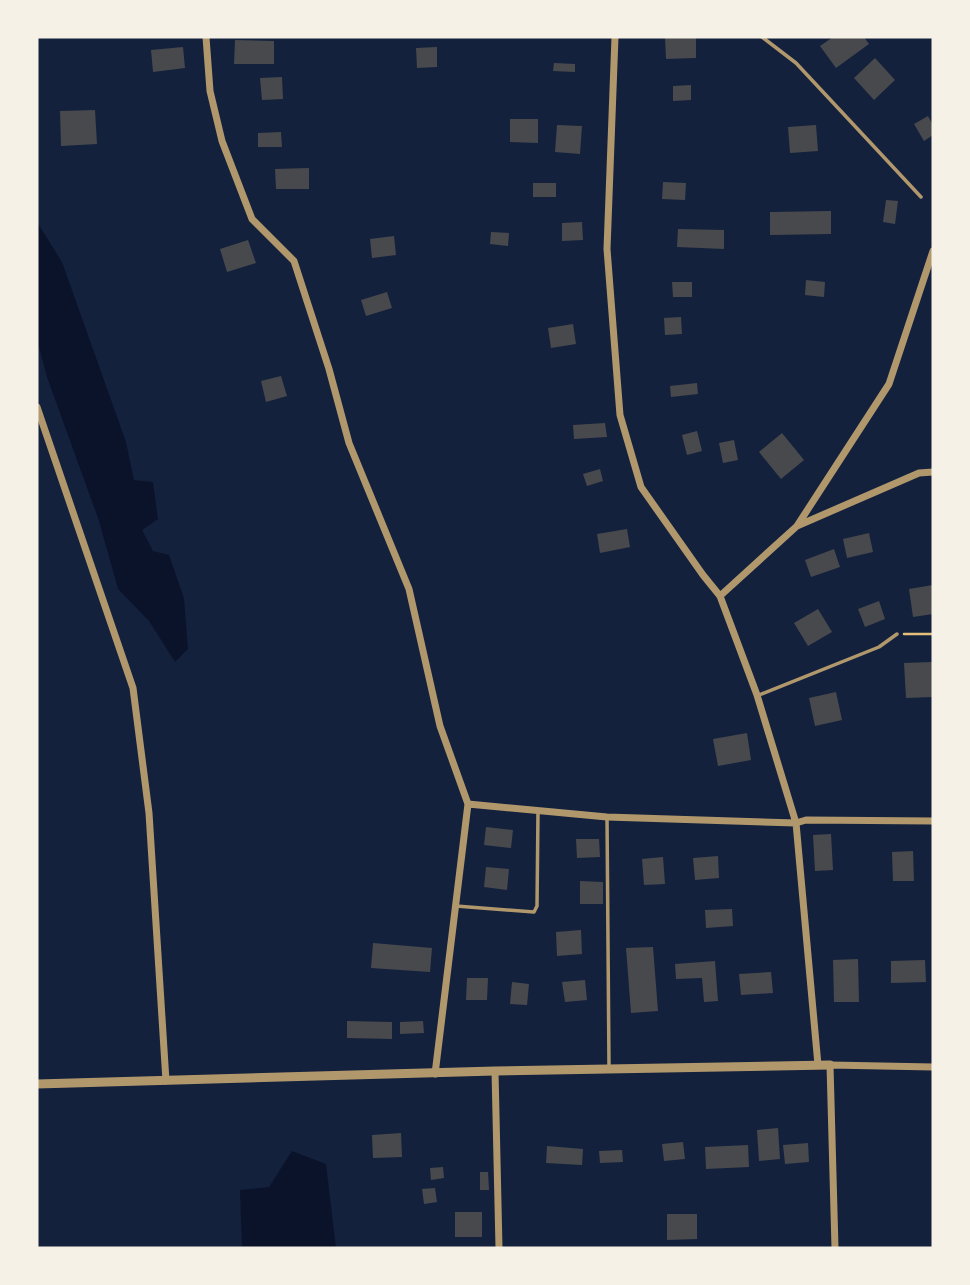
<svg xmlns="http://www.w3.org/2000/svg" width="970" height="1285" viewBox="0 0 970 1285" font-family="'PT Sans Narrow',sans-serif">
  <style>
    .water { fill: #0b132b }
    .building { fill: #48494c }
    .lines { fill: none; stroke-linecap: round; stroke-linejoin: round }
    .path { stroke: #e5c07b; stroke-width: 2.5 }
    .service { stroke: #b1986c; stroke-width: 3.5 }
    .minor { stroke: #b1986c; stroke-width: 7 }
    .tertiary { stroke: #b1986c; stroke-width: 9 }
  </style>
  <rect width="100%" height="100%" fill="#14213d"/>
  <path class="water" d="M37,222l25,40 64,180 8,38 19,2 5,37 -16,11 11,21 16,4 15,43 4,51 -13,13 -26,-41 -31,-32 -19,-68 -52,-144 -10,-37z
    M292,1151l34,13 10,84h-94l-2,-58 29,-3z"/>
  <path class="building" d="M665,37h31v21l-30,1z
    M833,37h31l5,7 -33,24 -16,-22z
    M235,40l39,1v23h-40z
    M183,47l2,21 -32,4 -2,-22z
    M437,47v20l-20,1 -1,-20z
    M875,58l20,22 -21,20 -20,-22z
    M554,63l21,1v8l-22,-1z
    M282,77l1,22 -21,1 -2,-22z
    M691,85v15l-18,1v-15z
    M95,110l2,34 -36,2 -1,-35z
    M928,116l5,9v10l-9,6 -10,-17z
    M510,119h28v24l-28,-1z
    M557,125l25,1 -2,28 -25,-2z
    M816,125l2,26 -28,2 -2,-26z
    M281,132l1,15h-24v-14z
    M309,168v21h-33l-1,-20z
    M663,182l23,1 -1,17 -23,-1z
    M533,183h23v14h-23z
    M886,200l12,1 -3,23 -12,-2z
    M831,211v23l-61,1v-23z
    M582,222l1,18 -21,1v-18z
    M678,229l46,1v19l-47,-2z
    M491,232l18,1 -1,13 -18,-2z
    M394,236l2,19 -24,3 -2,-19z
    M248,240l8,23 -29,9 -7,-23z
    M806,280l19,2 -1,15 -19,-2z
    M672,282h20v15h-19z
    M387,292l5,16 -26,8 -5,-16z
    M681,317l1,17 -17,1 -1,-17z
    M573,324l3,20 -25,4 -3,-20z
    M281,376l6,20 -21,6 -5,-21z
    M697,383l1,11 -27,3 -1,-11z
    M605,423l2,14 -33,2 -1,-14z
    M697,431l5,20 -15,4 -5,-20z
    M782,433l22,27 -23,19 -22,-27z
    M734,440l4,20 -15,3 -4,-20z
    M600,469l3,12 -16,5 -4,-12z
    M627,529l3,18 -30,6 -3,-19z
    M869,533l4,19 -26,6 -4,-19z
    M834,549l6,18 -29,10 -6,-17z
    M933,585v29l-20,3 -4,-28z
    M879,601l6,18 -20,8 -7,-18z
    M818,609l14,23 -24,14 -14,-23z
    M932,662l1,35 -27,1 -2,-35z
    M836,692l6,28 -27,6 -6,-28z
    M747,733l4,27 -33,6 -5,-27z
    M486,827l27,3 -2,18 -27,-3z
    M831,834l2,36 -18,1 -2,-36z
    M576,839h23l1,18 -23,1z
    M913,851l1,30h-21l-1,-29z
    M718,856l1,22 -24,2 -2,-22z
    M663,857l2,27 -21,1 -2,-26z
    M486,867l23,2 -2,21 -23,-3z
    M580,881l23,1v22h-23z
    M732,909l1,17 -27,2 -1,-18z
    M581,930l1,24 -25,2 -1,-24z
    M373,943l59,5 -2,24 -59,-4z
    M653,947l5,64 -27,2 -5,-65z
    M858,959l1,43h-25l-1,-42z
    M925,960l1,22 -35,1v-22z
    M715,961l3,40 -14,1 -2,-24 -26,1 -1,-15z
    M771,972l2,21 -32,2 -2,-21z
    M467,978h21l-1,22h-21z
    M585,980l2,20 -22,2 -3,-20z
    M512,982l17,2 -2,21 -17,-1z
    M347,1021l45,1v17l-45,-1z
    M423,1021l1,12 -24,1v-12z
    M778,1128l2,31 -21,2 -2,-31z
    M401,1133l1,24 -29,1 -1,-23z
    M683,1142l2,17 -21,2 -2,-17z
    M808,1143l1,19 -24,2 -2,-19z
    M748,1145l1,22 -43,2 -1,-22z
    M547,1146l36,3 -1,16 -36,-2z
    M622,1150l1,12 -23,1 -1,-12z
    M443,1167l1,11 -13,2 -1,-12z
    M480,1172h8l1,18h-9z
    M435,1188l2,14 -13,2 -2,-15z
    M455,1212h27v25h-27z
    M667,1214h30v25l-30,1z"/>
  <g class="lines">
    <path class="path" d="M904,634h29"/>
    <path class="service" d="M762,37l34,26 125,134
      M759,695l120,-48 18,-13
      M607,817l2,250
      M456,906l78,6 3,-6 1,-94"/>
    <path class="minor" d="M206,37l4,54 12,50 30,78 42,42 35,108 20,74 60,146 31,137 28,78 -33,270
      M615,37l-8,212 13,166 21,72 62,88 17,21 37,99 39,128 22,242
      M37,407l96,281 16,125 17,268
      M797,526l92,-142 44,-133
      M720,596l77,-70 122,-53 14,-1
      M468,804l139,13 189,6 10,-3 127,1
      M495,1071l4,177
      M835,1248l-5,-183 103,2"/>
    <path class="tertiary" d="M37,1084l458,-13 335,-6"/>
  </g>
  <rect width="970" height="1285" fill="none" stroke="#f6f1e7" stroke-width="77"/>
</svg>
